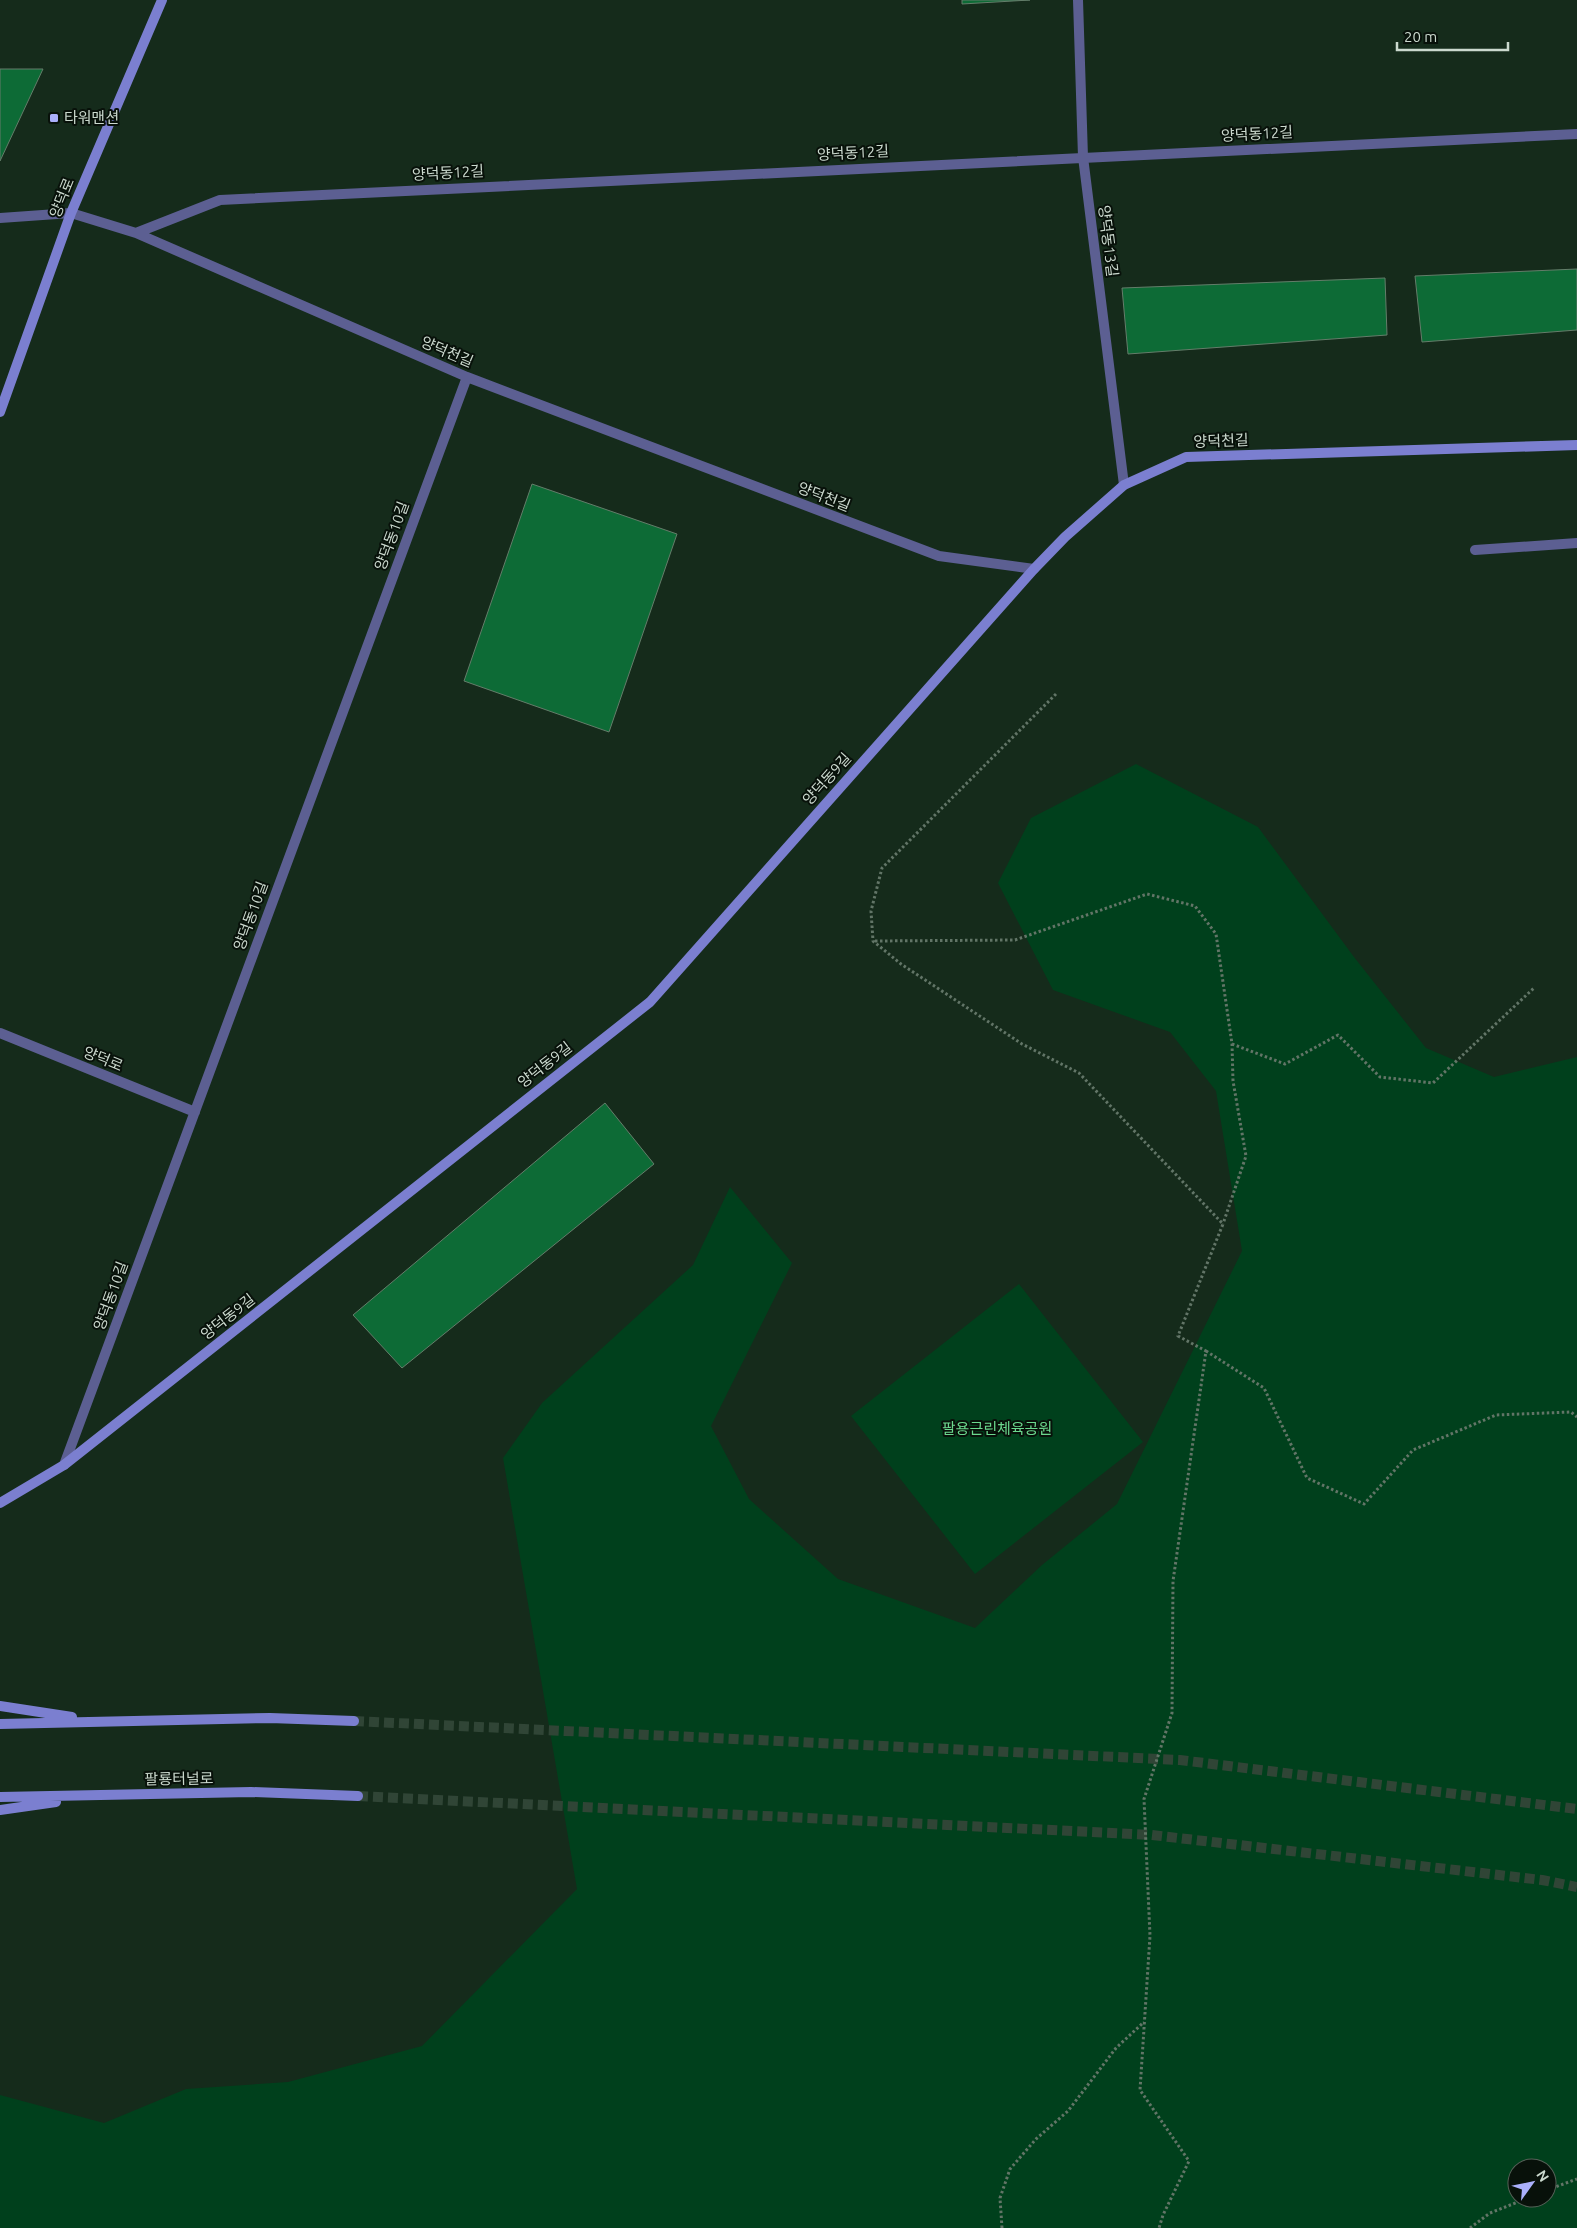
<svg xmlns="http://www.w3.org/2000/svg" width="1577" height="2228" viewBox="0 0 1577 2228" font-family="Ubuntu,'Noto Sans KR',sans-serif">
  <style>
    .green { fill: #00401c; fill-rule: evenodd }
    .building { fill: #0d6b36; stroke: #647d6a }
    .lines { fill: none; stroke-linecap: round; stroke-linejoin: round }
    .secondary-tunnel { stroke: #304536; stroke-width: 10; stroke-dasharray: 10 5; stroke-linecap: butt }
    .path { stroke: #627567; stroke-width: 3; stroke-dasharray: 2.5 2.5; stroke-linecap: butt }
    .lane { stroke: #5c5f92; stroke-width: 10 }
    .street { stroke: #5c5f92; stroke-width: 10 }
    .secondary { stroke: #7b7fd0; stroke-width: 10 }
    .poi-dot { fill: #aab0fb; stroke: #08110a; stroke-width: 2 }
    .labels { text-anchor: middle; stroke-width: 4; stroke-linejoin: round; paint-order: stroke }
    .poi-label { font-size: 15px; fill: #cbd9ce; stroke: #08110a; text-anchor: start }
    .street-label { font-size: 15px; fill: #cbd9ce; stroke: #08110a }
    .park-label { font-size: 15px; fill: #6bd98e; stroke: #08110a }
  </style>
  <rect width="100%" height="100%" fill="#152b1b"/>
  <path class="green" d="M1136,764l122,63 96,130 72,91 68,29 83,-20v1171h-1577v-133l104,28 82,-34 102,-7 134,-36 155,-157 -74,-431 39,-55 151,-138 37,-78 62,76 -81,163 38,73 89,80 137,49 67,-63 75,-61 125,-253 -26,-160 -46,-59 -117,-42 -55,-107 33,-65zM1517,2168h30v30h-30z
    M1019,1284l124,158 -168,132 -124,-158z"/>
  <path class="building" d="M962,0h68l-68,4z
    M0,69h43l-43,92z
    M1577,269v61l-155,12 -7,-66z
    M1385,278l2,57 -259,19 -6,-66z
    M532,484l145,50 -68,198 -145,-51z
    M605,1103l49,61 -252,204 -49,-53z"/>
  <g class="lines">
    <path class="secondary-tunnel" d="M354,1721l826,39 397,49
      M358,1796l794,39 390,45 35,7"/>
    <path class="path" d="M1056,694l-174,174 -11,43 2,30 28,23 121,80 57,29 144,151 -45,112 28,15 -33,230 -1,132 -28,86 6,137 -10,154 49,71 -26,54 -4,13
      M875,941l140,-1 132,-46 48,12 21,28 16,110 1,37 13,75 -23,68
      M1232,1044l53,20 53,-29 42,42 53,6 102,-96
      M1206,1351l58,37 43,90 57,26 49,-54 83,-35 75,-3 6,5
      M1547,2190l30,-11
      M1002,2228l-2,-30 10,-29 26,-30 32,-28 48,-63 28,-26
      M1470,2228l20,-15 38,-15"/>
    <path class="lane" d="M1475,550l102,-7"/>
    <path class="street" d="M1078,0l5,157 41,328
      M0,218l71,-5 65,20 331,144 472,179 95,13
      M136,233l84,-33 1357,-66
      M0,1033l195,79
      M64,1465l403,-1088"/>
    <path class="secondary" d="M0,412l71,-199 91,-213
      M0,1503l64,-38 586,-463 384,-433 31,-32 59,-52 62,-28 391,-12
      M0,1706l72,11
      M0,1724l270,-6 84,3
      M0,1797l251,-5 107,4
      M0,1810l56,-8"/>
  </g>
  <rect class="poi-dot" x="49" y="113" width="10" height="10" rx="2.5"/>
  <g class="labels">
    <g class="poi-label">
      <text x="64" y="123">타워맨션</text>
    </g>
    <g class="street-label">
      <text transform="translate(1257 134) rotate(-3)" y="5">양덕동12길</text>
      <text transform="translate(853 153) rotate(-3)" y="5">양덕동12길</text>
      <text transform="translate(448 173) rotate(-3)" y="5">양덕동12길</text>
      <text transform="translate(62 198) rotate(-68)" y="5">양덕로</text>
      <text transform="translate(1108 241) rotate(83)" y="5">양덕동13길</text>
      <text transform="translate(447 352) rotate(23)" y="5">양덕천길</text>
      <text transform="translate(1221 441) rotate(-2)" y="5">양덕천길</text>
      <text transform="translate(824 497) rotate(21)" y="5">양덕천길</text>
      <text transform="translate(392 536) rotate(-70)" y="5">양덕동10길</text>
      <text transform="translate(827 779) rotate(-48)" y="5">양덕동9길</text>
      <text transform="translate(251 916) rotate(-70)" y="5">양덕동10길</text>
      <text transform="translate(103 1059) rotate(22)" y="5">양덕로</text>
      <text transform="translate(545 1065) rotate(-38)" y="5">양덕동9길</text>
      <text transform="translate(111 1296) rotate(-70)" y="5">양덕동10길</text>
      <text transform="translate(228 1317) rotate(-38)" y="5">양덕동9길</text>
      <text transform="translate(179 1779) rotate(-1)" y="5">팔룡터널로</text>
    </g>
    <g class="park-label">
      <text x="997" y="1434">팔용근린체육공원</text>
    </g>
  </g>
  <g transform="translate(1532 2183) rotate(57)"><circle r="24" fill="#08110a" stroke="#566158"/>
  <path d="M0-4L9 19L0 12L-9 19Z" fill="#aab0fb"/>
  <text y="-8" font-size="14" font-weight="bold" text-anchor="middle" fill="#cbd9ce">N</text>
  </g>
  <path d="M1397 42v8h111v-8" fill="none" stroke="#cbd9ce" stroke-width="2.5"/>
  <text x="1404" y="42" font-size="15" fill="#cbd9ce" stroke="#08110a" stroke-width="4" paint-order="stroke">20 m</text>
</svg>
